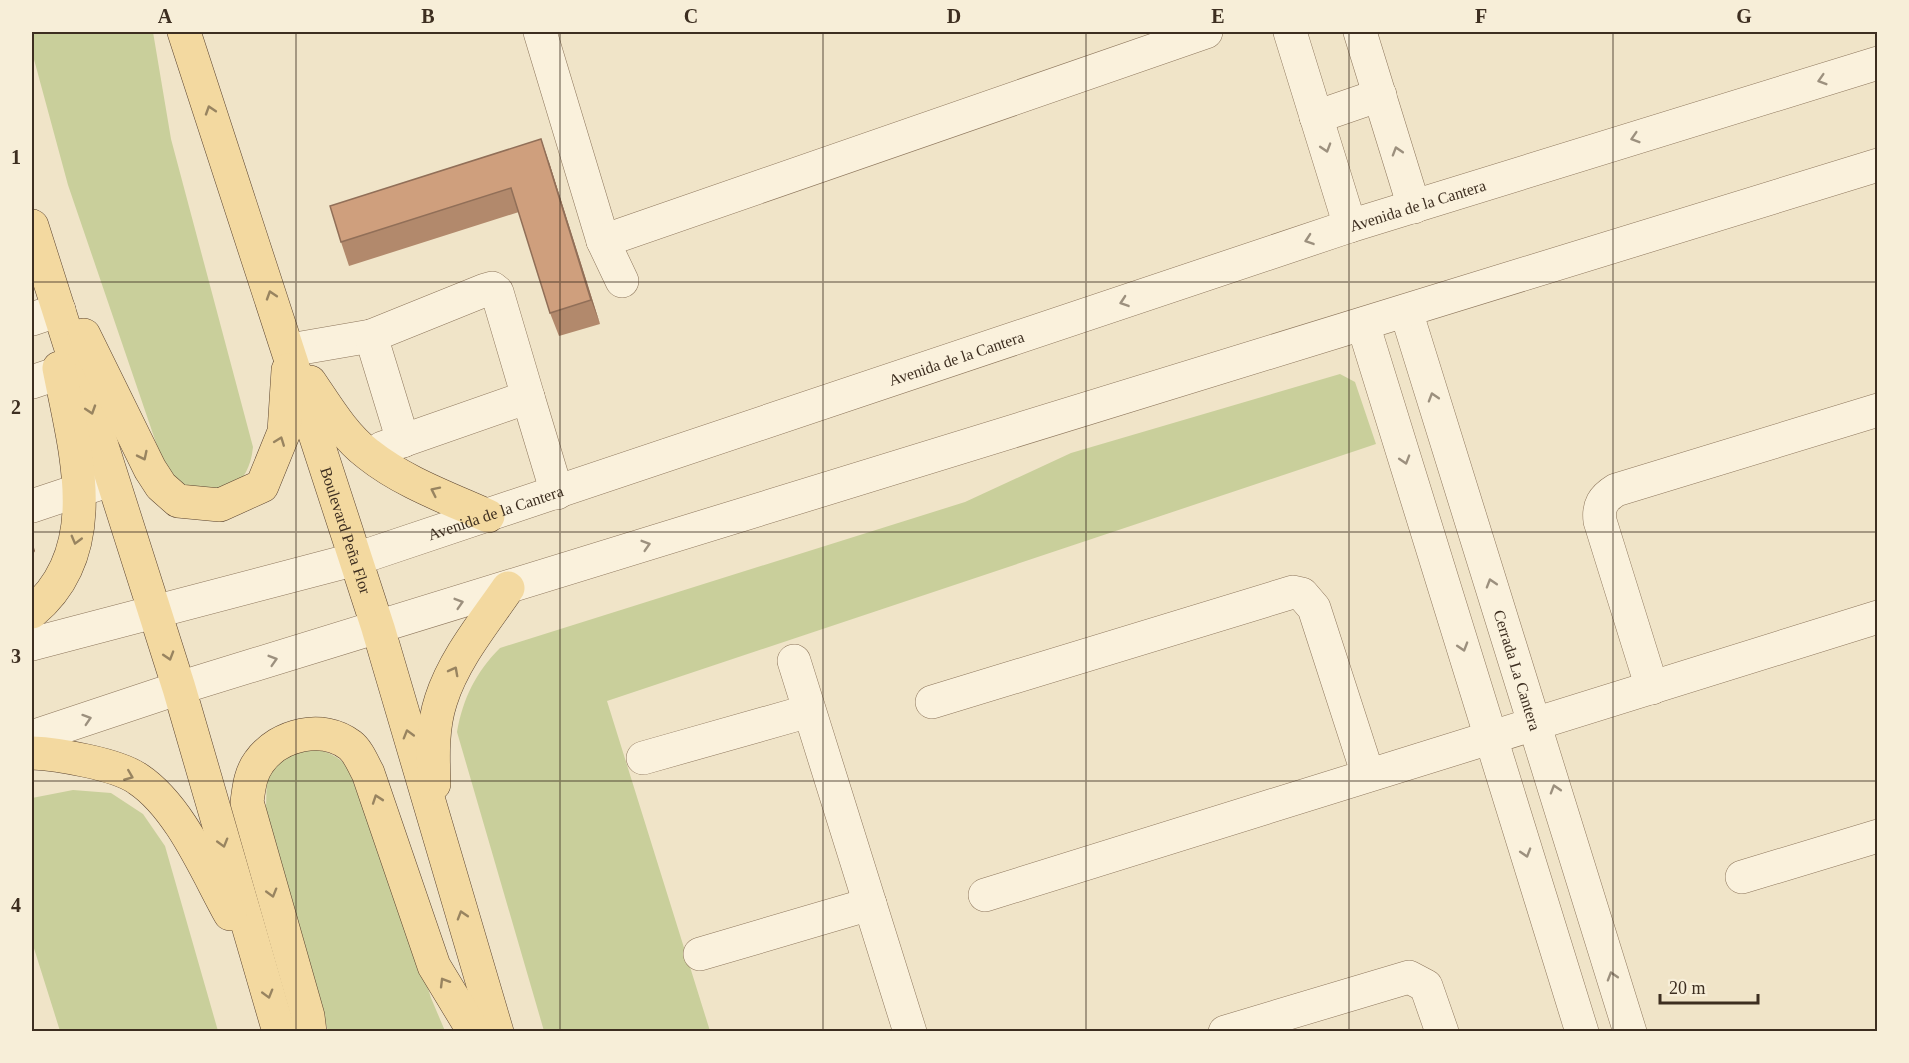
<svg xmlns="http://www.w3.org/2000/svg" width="1909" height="1063" viewBox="0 0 1909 1063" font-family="'Times New Roman',serif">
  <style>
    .green { fill: #c9cf9b }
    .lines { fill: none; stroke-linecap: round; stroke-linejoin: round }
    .minor-casing { stroke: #8d765c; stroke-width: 34 }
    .major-casing { stroke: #5b4430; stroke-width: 34 }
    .minor { stroke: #faf1dc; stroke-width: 33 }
    .major { stroke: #f3d9a0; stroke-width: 33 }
    .wall { fill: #b2896c }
    .shaded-wall { fill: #916f58 }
    .building { fill: #cf9f7d; stroke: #916f58; stroke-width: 1.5 }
    .oneway { stroke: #9c907e }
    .oneway2 { stroke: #988460 }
    .grid { fill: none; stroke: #3d2e20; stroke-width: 1.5; stroke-opacity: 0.55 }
    .labels { text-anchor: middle; stroke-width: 6; stroke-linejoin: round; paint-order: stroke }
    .street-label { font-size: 16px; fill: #3d2e20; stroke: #f7eed8 }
    .neatline { fill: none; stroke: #3d2e20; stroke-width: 2 }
    .grid-label { font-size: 20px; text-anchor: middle; font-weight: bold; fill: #3d2e20 }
  </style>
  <rect width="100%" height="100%" fill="#f0e4c8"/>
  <path class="green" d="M32,32h121l18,107 82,308c-2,20 -9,32 -24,45l-46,-5 -17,-15 -98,-287 -36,-133z
    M1340,374l15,8 21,62 -769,257 103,330h-166l-87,-299c6,-34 19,-60 43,-84l465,-146 106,-49z
    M295,748c23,1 36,2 52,18l59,153 25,79 14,33h-117l-62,-222 1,-36z
    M73,790l38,3 32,21 22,32 53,185h-158l-28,-89v-144z"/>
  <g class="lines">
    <g class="minor-casing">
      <g id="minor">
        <path d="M540,32l63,209 19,40"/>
        <path d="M1290,32l60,194"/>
        <path d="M1360,32l54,175"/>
        <path d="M1316,117l64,-22"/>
        <path d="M603,241l603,-209"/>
        <path id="s1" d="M1406,311l224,721"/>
        <path d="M32,319l27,-9"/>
        <path d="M1363,324l219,708"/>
        <path d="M290,350l81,-14"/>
        <path d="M32,382l45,-15"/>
        <path d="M403,441l-32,-105 114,-46 7,-2 5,4 31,105"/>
        <path d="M382,448l146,-51 29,96"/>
        <path d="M32,506l72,-24"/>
        <path id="s2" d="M32,644l324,-85 994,-333 528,-163"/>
        <path d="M794,661l116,371"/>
        <path d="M1652,688l-52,-167c-2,-15 3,-23 16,-31l262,-80"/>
        <path d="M932,702l361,-110 9,2 12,14 54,167"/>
        <path d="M32,737l147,-49 1699,-523"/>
        <path d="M643,758l166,-47"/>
        <path d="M1742,877l136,-41"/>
        <path d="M985,895l893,-278"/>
        <path d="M700,954l170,-50"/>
        <path d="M1225,1032l184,-55 17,9 16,46"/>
      </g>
    </g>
    <g class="major-casing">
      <g id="major">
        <path id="s3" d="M184,32l194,596 119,404"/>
        <path d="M32,226l147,462 100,344"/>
        <path d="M84,335l66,134 11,17 17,15 42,4 42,-19 22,-54 4,-62"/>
        <path d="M310,382c17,25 34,54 58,72 35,28 80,44 120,62"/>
        <path d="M32,612c74,-61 43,-162 27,-244"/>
        <path d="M32,753c25,1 85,11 106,26 42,28 68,92 92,135"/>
        <path d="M434,784c-1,-28 -2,-57 7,-84 13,-41 43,-77 67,-112"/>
        <path d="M310,1032l-2,-16 -61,-214c2,-14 3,-28 12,-40 20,-28 64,-38 91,-17 8,6 13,19 18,28l66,193 40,66"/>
      </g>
    </g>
    <use href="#minor" class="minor"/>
    <use href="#major" class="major"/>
  </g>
  <path class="wall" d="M549,162l51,162 -41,12 -9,-23 -31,-101 -170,54 -8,-24z"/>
  <path class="shaded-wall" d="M541,139l8,23 51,162 -9,-24z
    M32,541l3,10 -3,5z"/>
  <path class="building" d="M541,139l50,161 -41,13 -39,-125 -170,54 -11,-36z"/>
  <defs><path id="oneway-chevron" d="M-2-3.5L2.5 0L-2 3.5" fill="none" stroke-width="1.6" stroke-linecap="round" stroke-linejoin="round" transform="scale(1.5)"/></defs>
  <g class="oneway">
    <use href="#oneway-chevron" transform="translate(1822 80) rotate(163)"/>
    <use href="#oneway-chevron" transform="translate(1635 138) rotate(163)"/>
    <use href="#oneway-chevron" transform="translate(1326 148) rotate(73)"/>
    <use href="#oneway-chevron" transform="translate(1397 151) rotate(-107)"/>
    <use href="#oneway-chevron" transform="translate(1309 240) rotate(161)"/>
    <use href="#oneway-chevron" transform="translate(1124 302) rotate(161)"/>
    <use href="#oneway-chevron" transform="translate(1433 397) rotate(-107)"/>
    <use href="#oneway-chevron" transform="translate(1405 460) rotate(73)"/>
    <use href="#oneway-chevron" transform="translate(646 545) rotate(-17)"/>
    <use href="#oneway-chevron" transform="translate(1491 583) rotate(-107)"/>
    <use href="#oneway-chevron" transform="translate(459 603) rotate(-17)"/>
    <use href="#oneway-chevron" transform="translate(1463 647) rotate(73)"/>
    <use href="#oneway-chevron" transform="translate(273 660) rotate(-17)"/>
    <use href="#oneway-chevron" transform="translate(87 719) rotate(-18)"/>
    <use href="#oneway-chevron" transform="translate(1555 789) rotate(-107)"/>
    <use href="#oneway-chevron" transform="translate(1526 853) rotate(73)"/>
    <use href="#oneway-chevron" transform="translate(1612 976) rotate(-107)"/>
  </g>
  <g class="oneway2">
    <use href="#oneway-chevron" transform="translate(210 110) rotate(-108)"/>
    <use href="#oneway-chevron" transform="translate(271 295) rotate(-108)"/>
    <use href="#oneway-chevron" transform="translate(91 410) rotate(72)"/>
    <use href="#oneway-chevron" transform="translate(280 441) rotate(-69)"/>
    <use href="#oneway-chevron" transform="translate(143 456) rotate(64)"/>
    <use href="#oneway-chevron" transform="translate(435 491) rotate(-154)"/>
    <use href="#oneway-chevron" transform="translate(76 540) rotate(105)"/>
    <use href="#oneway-chevron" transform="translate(169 656) rotate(73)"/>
    <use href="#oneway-chevron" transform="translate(454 671) rotate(-62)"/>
    <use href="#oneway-chevron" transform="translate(408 734) rotate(-106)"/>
    <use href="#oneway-chevron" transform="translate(129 776) rotate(22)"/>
    <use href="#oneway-chevron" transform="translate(377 799) rotate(-109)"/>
    <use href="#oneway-chevron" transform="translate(223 843) rotate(74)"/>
    <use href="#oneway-chevron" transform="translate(272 893) rotate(74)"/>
    <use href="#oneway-chevron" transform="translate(462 915) rotate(-107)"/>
    <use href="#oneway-chevron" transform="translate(444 982) rotate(-121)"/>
    <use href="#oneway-chevron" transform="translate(268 994) rotate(74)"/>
  </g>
  <path class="grid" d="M296,32v1000M560,32v1000M823,32v1000M1086,32v1000M1349,32v1000M1613,32v1000M32,282h1846M32,532h1846M32,781h1846"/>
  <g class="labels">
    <g class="street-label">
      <text dy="6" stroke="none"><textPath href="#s2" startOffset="1454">Avenida de la Cantera</textPath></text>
      <text dy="6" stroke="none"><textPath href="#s2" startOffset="968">Avenida de la Cantera</textPath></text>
      <text dy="6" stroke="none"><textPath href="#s2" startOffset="482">Avenida de la Cantera</textPath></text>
      <text dy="6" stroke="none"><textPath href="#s3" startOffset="524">Boulevard Peña Flor</textPath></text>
      <text dy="6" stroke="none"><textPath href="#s1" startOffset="376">Cerrada La Cantera</textPath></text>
    </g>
  </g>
  <rect width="1909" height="1063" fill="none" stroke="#f7eed8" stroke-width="66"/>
  <path d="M1660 994v9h98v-9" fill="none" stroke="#3d2e20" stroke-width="3"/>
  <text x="1669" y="994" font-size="18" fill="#3d2e20" stroke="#f7eed8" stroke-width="4.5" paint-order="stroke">20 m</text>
  <rect x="33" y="33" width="1843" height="997" class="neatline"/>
  <g class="grid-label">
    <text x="165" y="23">A</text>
    <text x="428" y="23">B</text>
    <text x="691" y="23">C</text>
    <text x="954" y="23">D</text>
    <text x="1218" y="23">E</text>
    <text x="1481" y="23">F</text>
    <text x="1744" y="23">G</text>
    <text x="16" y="164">1</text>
    <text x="16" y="414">2</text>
    <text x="16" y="663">3</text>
    <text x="16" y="912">4</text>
  </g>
</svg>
